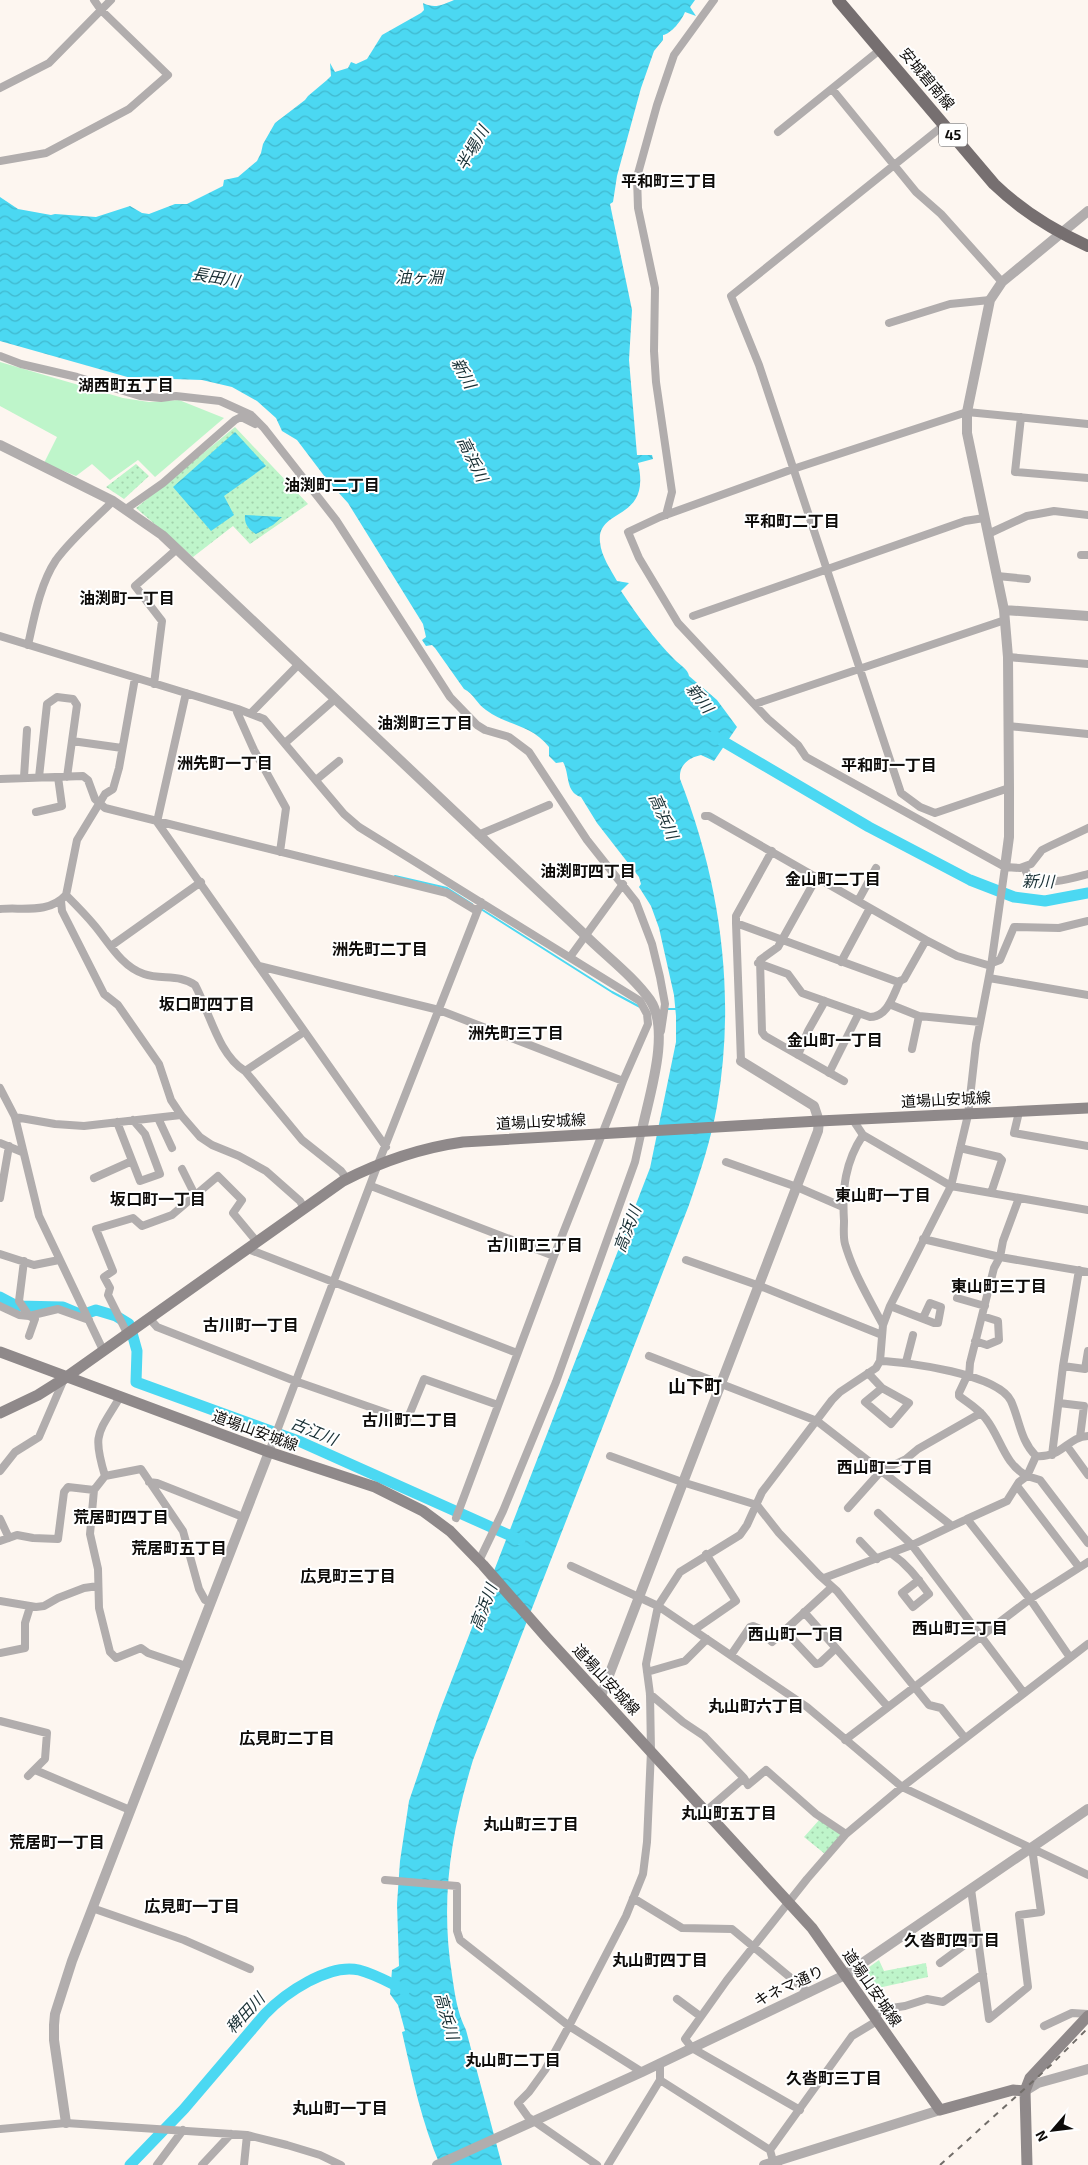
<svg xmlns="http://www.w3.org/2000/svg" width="1088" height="2165" viewBox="0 0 1088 2165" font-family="'Exo 2','Noto Sans JP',sans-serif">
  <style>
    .grass { fill: url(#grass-dots) }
    .pitch { fill: #bef5ca }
    .water { fill: url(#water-waves) }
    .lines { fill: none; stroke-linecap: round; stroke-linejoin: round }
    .stream { stroke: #4bd8f2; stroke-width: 2 }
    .river { stroke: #4bd8f2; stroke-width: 11 }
    .minor { stroke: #b1adad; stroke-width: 8 }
    .tertiary { stroke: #b1adad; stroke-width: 10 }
    .secondary { stroke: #8f898a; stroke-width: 11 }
    .primary { stroke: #766f70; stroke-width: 12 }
    .rail { stroke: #716d69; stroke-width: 2; stroke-dasharray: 6 6; stroke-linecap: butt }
    .labels { text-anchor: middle; stroke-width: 4; stroke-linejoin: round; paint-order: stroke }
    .shield { fill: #fff; stroke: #565554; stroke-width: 1 }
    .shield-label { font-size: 14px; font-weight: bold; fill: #0e0c0a }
    .street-label { font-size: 15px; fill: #0e0c0a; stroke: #fff }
    .water-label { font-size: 16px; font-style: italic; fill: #193035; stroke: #fff }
    .neighbourhood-label { font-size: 16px; font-weight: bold; fill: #0e0c0a; stroke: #fff }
    .quarter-label { font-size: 18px; font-weight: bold; fill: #0e0c0a; stroke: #fff }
  </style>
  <defs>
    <pattern id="grass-dots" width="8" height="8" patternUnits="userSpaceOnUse" patternTransform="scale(1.25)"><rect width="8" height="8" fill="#bef5ca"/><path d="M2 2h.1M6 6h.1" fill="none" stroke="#a2d1ac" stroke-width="1.8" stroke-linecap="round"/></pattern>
    <pattern id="water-waves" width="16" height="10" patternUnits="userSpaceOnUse" patternTransform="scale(1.25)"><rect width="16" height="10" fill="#4bd8f2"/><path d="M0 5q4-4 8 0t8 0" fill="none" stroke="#40b8ce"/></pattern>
  </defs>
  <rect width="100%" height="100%" fill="#fdf6f0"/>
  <path class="grass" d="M235,427l73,77 -58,40 -17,-18 -40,31 -57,-49z
    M136,464l13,12 -25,23 -18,-12z
    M820,1819l21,15v3l-16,17 -21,-17z
    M879,1960l5,11 42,-8 2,14 -59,13 -6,-9 2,-11z"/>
  <path class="pitch" d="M0,362l123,36 26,4 30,-2 45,18 -69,59 -17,-17 -28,20 -18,-16 -16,12 -32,-13 13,-26 -57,-31z"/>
  <path class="water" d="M454,0h241l-5,7 6,9 -11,-4c-3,8 -14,22 -22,23v5l-9,11 -13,37 -24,88 -4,26 -3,2 22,106 -3,50 8,95h15l1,4 -15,4c14,59 -42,44 -38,79 1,14 11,28 17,39l12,2 -8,8c16,24 33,48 53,68 6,6 14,10 15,17l28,24 20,27 -23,34 -13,-6c-13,3 -22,10 -21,24 41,104 56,217 37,327 -6,34 -17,67 -28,99l-216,555c-22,73 -33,139 -21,215 3,20 5,37 14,55l36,135h-62c-18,-41 -28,-89 -38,-133l3,-1 -7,-26 -8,-11 2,-24 7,-4 -2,-62 3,-43 9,-60 30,-88 211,-545 26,-126v-26l-2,-21 -15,-67 -8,-22 -12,-19 2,-3 -2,-7 -42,-54 -16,-26c-16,-5 -11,-23 -18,-35l-7,1 -7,-7v-9c-18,-23 -42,-21 -63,-37 -9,-6 -12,-16 -22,-21l-29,-41 -3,-3 -6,1 -4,-6 4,-3 -3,-13 -75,-121 -20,-22 -31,-41 -15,-9 -6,-13 -19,-17 -25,-14 -30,-7 -29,-1 -20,4 -8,-1 -145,-41v-144l18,12 33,6 4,-1 41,3 34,-11 12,7 7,1 26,-10h12l36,-18 1,-6 14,-3 19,-16 4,-8 2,-9 12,-21 30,-23 3,-4 19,-16 4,-4 -1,-13 5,9 13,-4 3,-6 5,2 11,-5 15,-24 39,-22 3,-3 -1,-7c12,6 19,2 31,-3z
    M235,432l31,34 -42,30 10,19 -23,16 -38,-44z
    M245,515l37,2 -9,8 -17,9c-7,-4 -12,-10 -11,-19z"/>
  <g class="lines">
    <path class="stream" d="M395,876l52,12 25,16
      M481,909l131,83 28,15
      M667,1009h11"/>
    <path class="river" d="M714,736l155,91 101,53 44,17 31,4 43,-8
      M0,1297l17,9 46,1 19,8 14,-5 20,6 13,8
      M132,1333l5,18 -1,31 165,60 219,98
      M130,2165l54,-56 81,-95c20,-21 64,-51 94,-44 16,4 31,13 46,20"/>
    <path class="minor" d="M0,88l49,-25 62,-63
      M832,89l84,103 25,22 61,68
      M944,125l-213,171 28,69 142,428 19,14 15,6 74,-25
      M778,132l103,-83
      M0,161l46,-8 83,-44 39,-34 -67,-65 -7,-10
      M889,323l61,-19 40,-4
      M0,356l21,8 56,13 63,19 21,2 15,-2 44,5 31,14 13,13 72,92 114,177 27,28 8,5 24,7 20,15 58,88 49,62 16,42 8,33 5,27 -4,27
      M1021,417l-6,55 73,6
      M1088,424l-121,-12 -174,57 -133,48 -32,15 11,26 39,65 90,96 30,26 8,12 199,110 15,1 11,-4 11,-14 8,-4 38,-18
      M126,509l37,-26 72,-63 6,-3 14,7
      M666,515l6,-23 -16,-110 -2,-31 1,-63 -17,-80 -1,-31 20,-72 17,-50 40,-55
      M988,534l39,-18 27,-5 34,4
      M1081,555h7
      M997,576l30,3
      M693,616l272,-95 19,-3
      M0,636l238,73 26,10 80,95 15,13 281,174 7,13 1,10 -25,57 -69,175 -98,262
      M28,645c6,-27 12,-61 28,-85 16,-22 38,-40 57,-59
      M1008,657l80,7
      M154,684l8,-63 -27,-35 42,-37
      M186,693l-29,129 229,325
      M755,704l250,-84
      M238,709l-1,3 17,38 32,58 -6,44
      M251,713l48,-49
      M1008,726l80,8
      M72,741l50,7
      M285,743l50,-44
      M24,777l3,-47
      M39,777l8,-73 10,-7 16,2 4,6 -10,72
      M0,779l83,-3 5,4 7,19 10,9 342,85 30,18
      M316,780l23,-19
      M36,812l26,-6 -4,-29
      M705,816h4l217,124 31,16 34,10
      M478,835l71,-30
      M772,851l-36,65v7l162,59 6,-3 22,-39
      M1024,867l5,11c22,7 37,2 59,-4
      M817,877l-39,70 -18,13 2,72 3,4 79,45
      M66,895c10,10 20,20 29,31 14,17 27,41 49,48 17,6 36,0 51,11 15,28 23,69 50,86l57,69 39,31 6,8
      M61,901l1,10 42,83 14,11 41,59 12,36 10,15 19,22 12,8 27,11 27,15 34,30 4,7
      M858,901l18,-33
      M0,909c22,-2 49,5 66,-14l11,-55 28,-46 8,-5 6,-21 16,-90
      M736,923l5,138
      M111,946l90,-64
      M570,957l53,-73
      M841,962l29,-54
      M758,963l30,11 14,19 68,24c18,0 23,-22 30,-36
      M992,963l8,-3 14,-33 45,1 29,-7
      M259,966l180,44 184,71
      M989,978l99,17
      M889,1004l30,12 61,6
      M912,1049l7,-33
      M798,1055l10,-24 17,-30
      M245,1071l59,-39
      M829,1073l30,-60
      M0,1088l15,29 24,99 64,134
      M1019,1112l-5,21 74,13
      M15,1117l40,7 29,2 97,-11
      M158,1118l14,30
      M853,1120l10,15 88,51 137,24
      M117,1122l23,59 20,-7 -15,-40 -12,-14
      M863,1135c-18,27 -21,54 -19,86 0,7 -1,16 1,23 8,28 24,55 38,81
      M0,1143l22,9
      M960,1148l39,9 3,3 -11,33
      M726,1162l71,25 46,20
      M182,1169l13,26
      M94,1178l38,-17
      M371,1186l183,70
      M0,1198l9,-52
      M923,1239l77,18 88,15
      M248,1249l269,104
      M0,1254l34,11 25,-5
      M686,1260l74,26 122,49
      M24,1261l-5,40 10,15 6,3 -6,17
      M957,1298l28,8
      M0,1306l19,9 10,1 29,-7 31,11
      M890,1306l44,17h4l3,-16 -11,-4 -7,15
      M149,1318l8,9 138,54 112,39 17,-41 74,26
      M127,1333l-19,-38 2,-7 -6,-11 9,-6 -17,-42 37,-11 9,8 30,-11 46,-39 24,24 -9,13 24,29
      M975,1341l12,4 12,-5 -1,-19 -16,-5
      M649,1356l168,65 135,105 15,-7 63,80 39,57
      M880,1361c28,1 118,13 131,40 9,20 9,39 25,55 27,2 31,-19 52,-20
      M906,1362l7,-27
      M1063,1366l22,3 3,-18
      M868,1373l14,15 27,15 -18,21 -26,-22 17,-14
      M969,1377l1,-14 24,-95 6,-11 3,-16 16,-43
      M1059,1403l25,3 -4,31
      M1067,1446l21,29
      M269,1452l109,-288 103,-262
      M1052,1455l11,-89 16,-96
      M610,1456l72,26 75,23 22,28 40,42 18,16 92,114 12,3 24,30
      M1036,1456l-9,20 13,4 48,63
      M0,1471l15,-19 24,-15 25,-58
      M105,1476c-13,-43 -7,-42 15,-79
      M149,1482l8,1 86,34
      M1017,1486l62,81
      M848,1508l33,-37 25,-12 12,-10 63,-36
      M878,1513l34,32 111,147
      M0,1519l9,19
      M967,1519l40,-18 12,-19 8,-6c-23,-12 -26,-38 -41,-57 -7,-10 -18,-16 -27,-23v-3l8,-17
      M0,1541l17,-6 16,3 25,1 6,-47 4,-5 26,3
      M860,1541l17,18
      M892,1554c16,11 25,24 37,40l-16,13 -11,-14 17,-13
      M479,1561l24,-50 53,-129 79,-220 7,-32
      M571,1566l87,40 149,101 95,80 186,88
      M824,1578l88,-33 40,-19
      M0,1601l36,6 8,-1 14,-8 26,-10 14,-2
      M804,1612l84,95
      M694,1630l42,-29 -30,-47
      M785,1631l31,33 4,-1 16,-15
      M0,1653l25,-5v-25l5,-16
      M731,1655l19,-28 3,-1 5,2 14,14 60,-55
      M186,1666l-38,-13 -7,-5 -25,10 -6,-6 -11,-44 -1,-39 -8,-35 4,-44 11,-14 36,-7 42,62 16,58 6,11 5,1
      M647,1672l38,-11 22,-22
      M650,1694l33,28 21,14 40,42
      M0,1721l47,12 -2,26 -17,17
      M845,1740l185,-141 58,-37
      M35,1770l95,40
      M706,1811l38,-33 4,7 18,-15 50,44 30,20
      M385,1880l72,6v45l3,9 109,86 73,46
      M971,1889l18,130 39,-32 -9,-72 22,-3 -9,-64
      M633,1898l49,30 50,1 77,64
      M92,1908l92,32 66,29
      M940,1963l38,-28
      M677,1999l23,17
      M873,2016l12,-7 20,-3 22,-7 16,3 40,-28
      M1044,2026l28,-13 16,1
      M660,2080l110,70 3,11 5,4
      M800,2110l-108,-62 -7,-9 42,-59 80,-101 39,-45 56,-47 186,-143
      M0,2129l66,-6 181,12 40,10 33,10 21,10
      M770,2150l82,-114 25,-15
      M157,2165l26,-35
      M202,2165l29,-31
      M244,2165l3,-30
      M597,2165l-69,-48 -10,-14 11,-11 16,-22 24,-44 57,-110 17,-42 4,-32 4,-91 -1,-57 -4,-30 12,-58 22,-34 60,-37 7,-10 15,-33 70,-92 8,-8 36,-24 4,-7 3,-36 7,-19 61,-120 17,-71 8,-71 15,-78 14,-99
      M608,2165l52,-85v-17"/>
    <path class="tertiary" d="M0,445l113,56 49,34 423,400c21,21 48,41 65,65 21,31 -1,96 -8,130
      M1004,610l84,6
      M1005,867l4,-30v-49l-1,-131 -4,-47 -37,-177v-21l23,-112 12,-18 86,-71
      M601,1696l217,-565 1,-10 -5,-15 -73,-45
      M1025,2091l13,-8 50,-14
      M66,2123l-12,-83v-15l1,-11 17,-53 197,-509
      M437,2165l205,-93 203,-97 243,-166
      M764,2165l176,-55"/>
    <path class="secondary" d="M0,1352l269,100 106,35 48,24 27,20 33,34 64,73 265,290 128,182 73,-20 12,1
      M0,1413l38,-18 27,-17 278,-197c39,-20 77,-33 120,-39l356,-21 269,-13
      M1027,2165l-2,-74 5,-13 58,-62"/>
    <path class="primary" d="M838,0l156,184c28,27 59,46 94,62"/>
    <path class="rail" d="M940,2165l111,-100 37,-37"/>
  </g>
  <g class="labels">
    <rect class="shield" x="939" y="123.5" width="28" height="23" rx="4"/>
    <g class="shield-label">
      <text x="953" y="140">45</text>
    </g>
    <g class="street-label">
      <text transform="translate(927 79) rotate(50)" y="5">安城碧南線</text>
      <text transform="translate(946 1100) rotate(-3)" y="5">道場山安城線</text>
      <text transform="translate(541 1122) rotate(-3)" y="5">道場山安城線</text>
      <text transform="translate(255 1431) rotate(20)" y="5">道場山安城線</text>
      <text transform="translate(606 1680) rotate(47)" y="5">道場山安城線</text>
      <text transform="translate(789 1986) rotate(-25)" y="5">キネマ通り</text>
      <text transform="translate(872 1988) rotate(55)" y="5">道場山安城線</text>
    </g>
    <g class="water-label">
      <text transform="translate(472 148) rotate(-60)" y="6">半場川</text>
      <text transform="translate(216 277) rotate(10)" y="6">長田川</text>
      <text x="419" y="283">油ヶ淵</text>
      <text transform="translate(464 373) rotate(62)" y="6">新川</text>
      <text transform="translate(473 459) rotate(64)" y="6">高浜川</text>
      <text transform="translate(700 698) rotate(52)" y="6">新川</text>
      <text transform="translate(664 816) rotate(66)" y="6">高浜川</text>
      <text transform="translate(1038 881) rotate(1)" y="6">新川</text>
      <text transform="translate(627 1229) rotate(-69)" y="6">高浜川</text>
      <text transform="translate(314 1431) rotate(22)" y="6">古江川</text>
      <text transform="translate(483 1607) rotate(-69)" y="6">高浜川</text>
      <text transform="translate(245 2013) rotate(-47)" y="6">稗田川</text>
      <text transform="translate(447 2016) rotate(74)" y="6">高浜川</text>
    </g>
    <g class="neighbourhood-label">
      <text x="669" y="187">平和町三丁目</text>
      <text x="126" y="391">湖西町五丁目</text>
      <text x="332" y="491">油渕町二丁目</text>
      <text x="792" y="527">平和町二丁目</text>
      <text x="127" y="604">油渕町一丁目</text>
      <text x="425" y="729">油渕町三丁目</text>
      <text x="225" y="769">洲先町一丁目</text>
      <text x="889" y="771">平和町一丁目</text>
      <text x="588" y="877">油渕町四丁目</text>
      <text x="833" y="885">金山町二丁目</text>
      <text x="380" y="955">洲先町二丁目</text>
      <text x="207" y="1010">坂口町四丁目</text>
      <text x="516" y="1039">洲先町三丁目</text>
      <text x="835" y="1046">金山町一丁目</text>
      <text x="883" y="1201">東山町一丁目</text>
      <text x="158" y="1205">坂口町一丁目</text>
      <text x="535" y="1251">古川町三丁目</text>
      <text x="999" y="1292">東山町三丁目</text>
      <text x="251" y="1331">古川町一丁目</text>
      <text x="410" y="1426">古川町二丁目</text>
      <text x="885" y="1473">西山町二丁目</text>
      <text x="121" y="1523">荒居町四丁目</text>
      <text x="179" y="1554">荒居町五丁目</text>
      <text x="348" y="1582">広見町三丁目</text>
      <text x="960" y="1634">西山町三丁目</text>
      <text x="796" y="1640">西山町一丁目</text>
      <text x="756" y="1712">丸山町六丁目</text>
      <text x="287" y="1744">広見町二丁目</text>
      <text x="729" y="1819">丸山町五丁目</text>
      <text x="531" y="1830">丸山町三丁目</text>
      <text x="57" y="1848">荒居町一丁目</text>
      <text x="192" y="1912">広見町一丁目</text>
      <text x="952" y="1946">久沓町四丁目</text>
      <text x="660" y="1966">丸山町四丁目</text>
      <text x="513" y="2066">丸山町二丁目</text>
      <text x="834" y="2084">久沓町三丁目</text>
      <text x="340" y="2114">丸山町一丁目</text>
    </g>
    <g class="quarter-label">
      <text x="695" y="1393">山下町</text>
    </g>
  </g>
  <g transform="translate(1053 2130) rotate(242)" stroke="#ffffff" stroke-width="4" paint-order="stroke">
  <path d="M0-4L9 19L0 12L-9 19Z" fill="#0e0c0a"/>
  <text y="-8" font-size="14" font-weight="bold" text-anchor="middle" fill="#0e0c0a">N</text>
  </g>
</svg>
